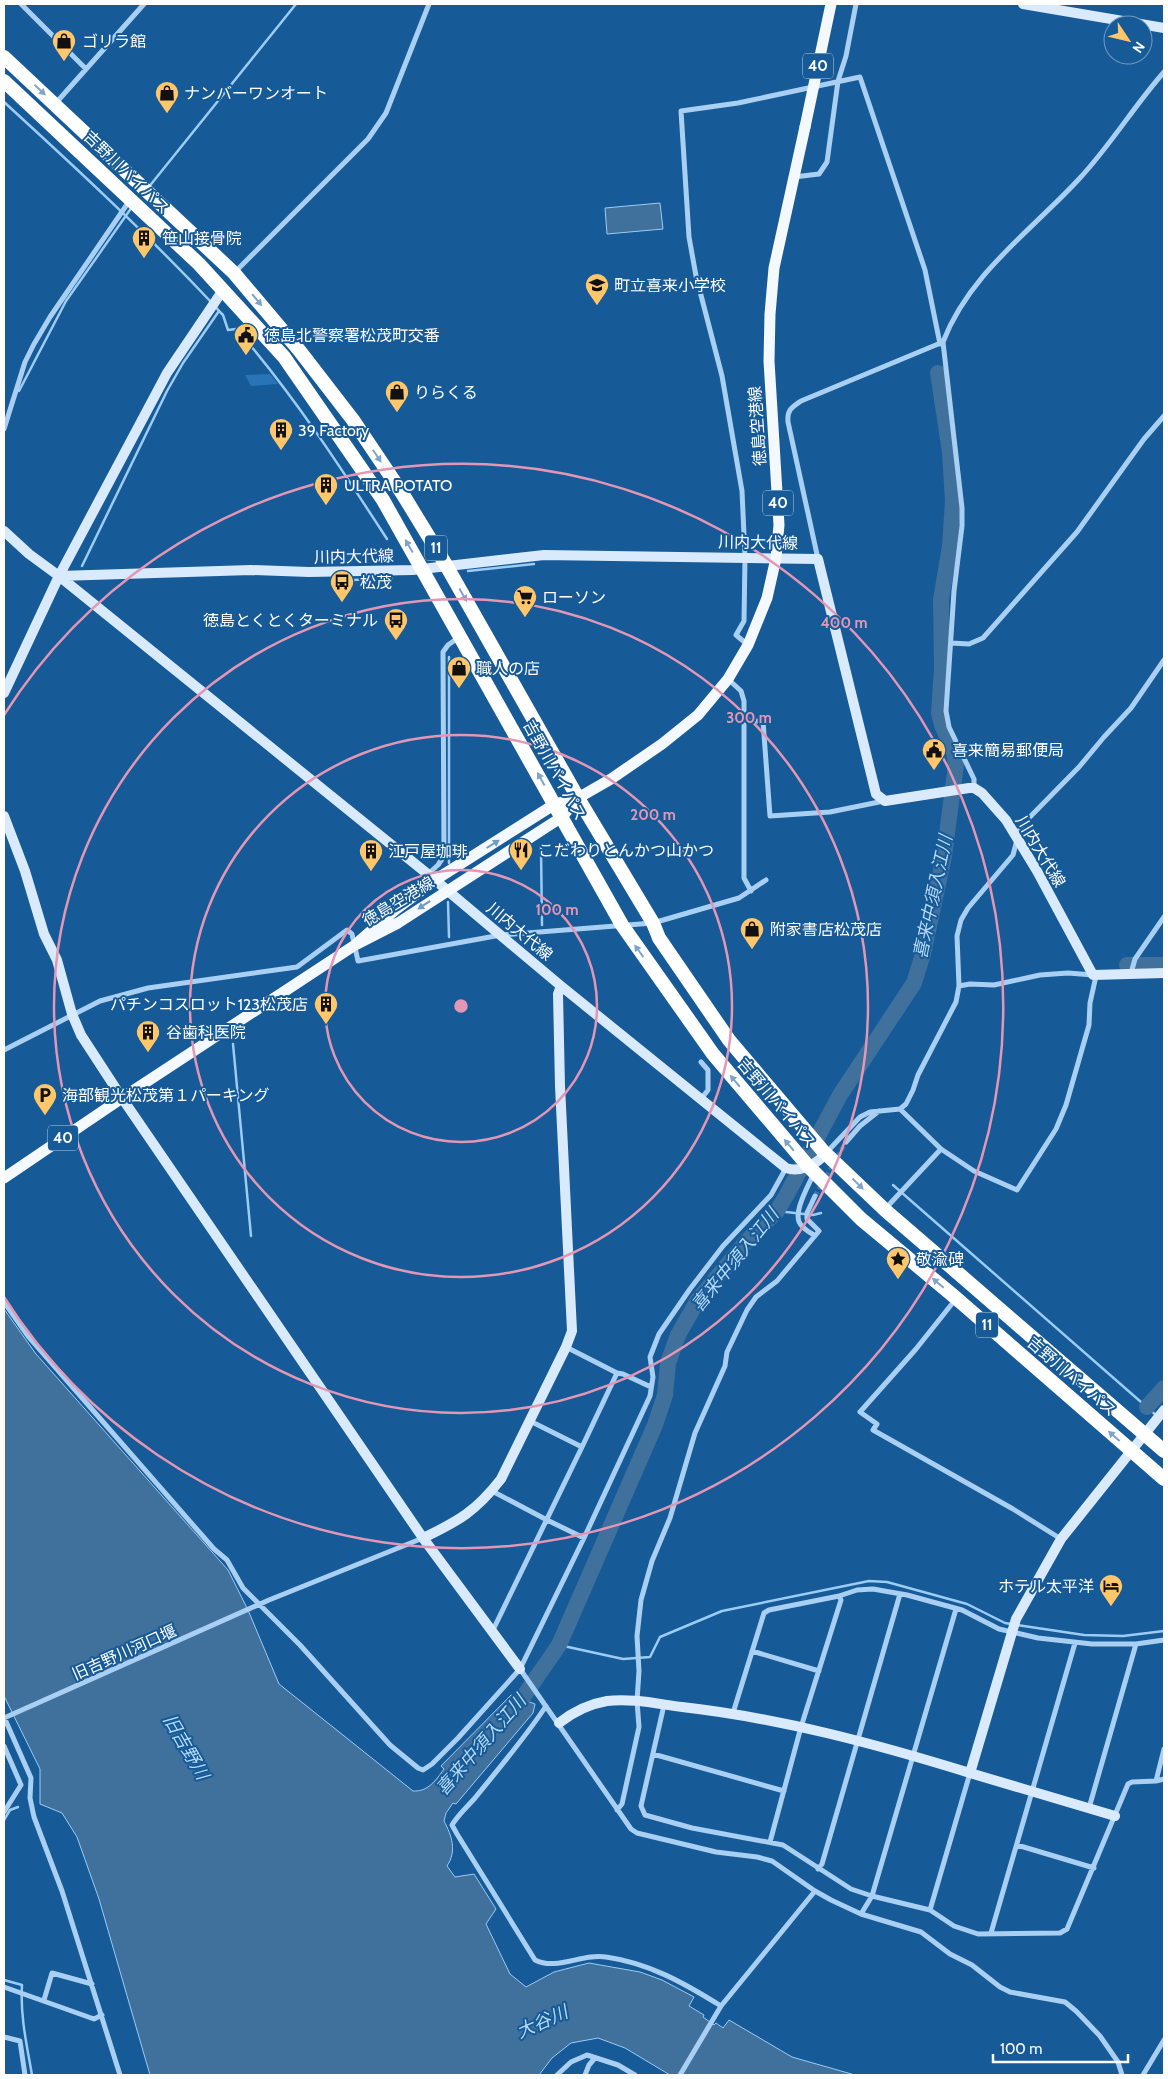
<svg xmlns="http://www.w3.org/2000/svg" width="1168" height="2079" viewBox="0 0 1168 2079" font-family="Cabin,'Noto Sans JP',sans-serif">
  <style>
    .green { fill: #2974b6 }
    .water { fill: #40709c; stroke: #9bccf5 }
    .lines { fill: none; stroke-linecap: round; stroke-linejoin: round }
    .stream { stroke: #9bccf5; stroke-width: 2.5 }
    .river { stroke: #40709c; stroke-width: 16 }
    .street-tunnel { stroke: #3973a7; stroke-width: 5; stroke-dasharray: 5 2.5; stroke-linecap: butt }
    .street { stroke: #a9d0f2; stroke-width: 5 }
    .secondary { stroke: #d8eafc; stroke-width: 10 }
    .primary { stroke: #f4f9ff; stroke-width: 11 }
    .highway { stroke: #fff; stroke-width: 14 }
    .primary-bridge { stroke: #f4f9ff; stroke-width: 11 }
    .oneway { fill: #7fa4c6 }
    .oneway2 { fill: #6f9ac1 }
    .ring { fill: none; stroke: #e497b5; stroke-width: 2.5 }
    .labels { text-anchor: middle; stroke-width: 4; stroke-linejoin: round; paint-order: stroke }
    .shield { fill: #165a98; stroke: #b9cee0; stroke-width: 1 }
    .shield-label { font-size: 15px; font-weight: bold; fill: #fff }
    .poi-label { font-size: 16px; fill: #fff; stroke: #165a98; text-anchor: start }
    .street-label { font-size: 16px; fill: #fff; stroke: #165a98 }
    .water-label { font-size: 18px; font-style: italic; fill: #b5daf8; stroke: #165a98 }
    .centre { fill: #e497b5; stroke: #165a98; stroke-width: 2.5 }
    .ring-label { font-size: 15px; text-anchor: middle; font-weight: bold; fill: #e497b5; stroke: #165a98; stroke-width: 4; stroke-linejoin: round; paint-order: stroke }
  </style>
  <rect width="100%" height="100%" fill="#165a98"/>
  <path class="green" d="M270,374l8,10 -27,2 -6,-11z"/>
  <path class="water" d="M660,203l3,26 -56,5 -2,-26z
    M4,1309l32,45 192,216 20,40 31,74 134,107c15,1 23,-11 31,-22l-3,-3 70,-71 24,9 -2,9 -77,91 -3,-1 -7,10 -2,8c8,15 13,30 3,45l8,11 19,-3 22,35 -10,15 24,50 16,13 28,-15 35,-9 51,9 22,8 32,17 -5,9 15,9 -1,2 11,8 2,-2 7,5 6,-8 63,37 63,18h-185l-45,-27 -27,-10 -27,5 -19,15 -13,17h-389l-51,-176 -22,-62 -15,-24 -22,-9v-35l-36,-73z"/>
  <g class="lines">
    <path class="stream" d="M4,102c71,65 141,130 207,200
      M148,188l148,-184
      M218,310l5,5 5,15 8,-1 4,4c55,64 101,135 147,206
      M19,391l47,-90 66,-94
      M82,566l85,-175 16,-28 36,-52 -4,-5
      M468,571l66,-7
      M333,581l59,-3
      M449,657v206
      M541,847l1,78
      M448,902l1,35
      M233,1044l18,192
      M893,1185l264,231
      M777,1211l36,4 8,-2
      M1017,1625l67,10 39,1 41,-5
      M559,1645l64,14 27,-2 10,-20 62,-26 147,-30 18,1 80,22 38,19 6,1
      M4,1820l6,-10 8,-3
      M4,1980l18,5c-2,31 5,61 10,90"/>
    <path class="river" d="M1127,965h37
      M1147,1407l17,-19
      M510,1716l49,-71 96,-220 10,-30 3,-32 10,-28 20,-35 48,-58 31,-31 9,-15 54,-101 74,-112 9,-29 21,-98 12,-91 -2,-13 -12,-27 -3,-12 3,-45 -1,-68 9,-54 3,-45 -3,-49 -12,-79"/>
    <path class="street-tunnel" d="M815,1196l31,-54"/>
    <path class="street" d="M21,4l65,65
      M55,104l89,-100
      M794,177l25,-3 8,-12 11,-81 8,-25 10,-52
      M235,272l133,-133 18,-26 43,-109
      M943,342l19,166v18l-8,65 -8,120 3,16 25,52v9
      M4,429l21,-67 9,-18 16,-27 80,-117
      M818,559l-30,-137c-1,-12 3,-14 13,-21l142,-59c26,-68 88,-111 136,-163 31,-33 55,-73 85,-107
      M951,643l18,1 14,-6 94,-106 67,-93 20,-23
      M748,645l-12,-10 8,-14 1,-64 -3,-66 -20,-115 -26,-100 -7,-39 -8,-126 57,-8 122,-26 65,193 15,74
      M728,679l13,12 3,10v177l7,13
      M744,721h19l7,95 60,-4 54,-11
      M1015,837l10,-15 54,-55 25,-30 27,-29 33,-48
      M428,874l10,-9 6,-9 -1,-204 5,-7 10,-7
      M1131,973l4,-14 29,-42
      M959,986l11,-2 24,1 46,-10 28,-2 25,2
      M4,1050l96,-49 48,-13 149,-21 50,-37 5,4 6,27 143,-26 152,-12 86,-25 27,-18
      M701,1062l7,8v20l-7,9
      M846,1142l14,-16 19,-15
      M941,1149l33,22 43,19 39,-61 10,-24 23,-80 1,-22 6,-27
      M826,1153l34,-36 10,-5 30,-3 6,-5 7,-14 5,-15 38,-73 3,-16 -2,-50 4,-16 7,-12 45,-53 4,-15
      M814,1173c-5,12 -24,43 -12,53 3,4 9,7 13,10
      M885,1209l56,-60 -41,-40
      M955,1300l-39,49 -56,63 17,12 -4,6 140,79 48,30
      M4,1302l24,34 186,213 13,11 16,28 57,57 90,100 28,23 5,2 9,-6 26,-26 62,-69 64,-131 66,-142 3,-19 -3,-20 9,-23 31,-45 33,-43 48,-51 15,-27
      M566,1347l51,26 -35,74
      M617,1373l6,1 28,13
      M492,1491l55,29 37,18
      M492,1632l90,-185 -52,-26
      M752,1651l67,20
      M520,1669l111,160 6,4 79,19 41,5 15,4 43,30 16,9 30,14 60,18 29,22 22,11 28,22 10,5 55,10 11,9 24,25 18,26 4,13
      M664,1705l-23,101 4,9 47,13 91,17 68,44 21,7 58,14 24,16 24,8 82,-1 7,-4 61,-145 4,-2 24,-1 8,-32
      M546,1706c-21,32 -47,62 -71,92 -8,9 -17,17 -23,27l5,9 78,126c22,11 47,-7 71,-3 43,6 78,26 115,49
      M733,1713l31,-100 5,-3 70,-14 18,-6 16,-1 34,6 55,15 37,19 39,9 54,6h44l28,-4
      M4,1717l27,61 -1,20 4,19 28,74 58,184
      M4,1718l265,-118 154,-62
      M4,1746l17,39 -17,27
      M653,1754l131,37
      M1156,1781l8,-2
      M1089,1808l47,-164
      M617,1810l5,-6 17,-77 -2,-26 2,-30 -2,-35 4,-36 11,-39 18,-43 25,-85 30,-67 2,-14 20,-42 9,-13 21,-16 42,-50 -12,-12v-6l8,-17
      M770,1842l31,-115 40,-127 -2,-4
      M1017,1845l77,23
      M818,1869l4,-5 78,-270
      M930,1910l40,-137
      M861,1914l11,-18 84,-287
      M991,1933l84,-290
      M4,1987l90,32 8,-4
      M44,2000l8,-27 40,11
      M4,2037l16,4 5,34
      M557,2075l14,-13 16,-7 31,10 17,10
      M585,2075l4,-10 6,-7
      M680,2075l41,-69 94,-115
      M1143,2075l21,-35"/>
    <path class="secondary" d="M1023,4l141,24
      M4,531l25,23 30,22 376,304 126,106 225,182c15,5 31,-4 40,-15
      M59,576l192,-6 58,2 104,-2 131,-15 274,4 58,235 9,7 84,-13h5l8,5 24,27 31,51 56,104 71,-2
      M4,693l55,-117 108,-203 56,-83
      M4,816l21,55 19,63 13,26 15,54 9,21 41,63 301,440 97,131
      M423,1538c36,-17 53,-27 78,-59l65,-132 6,-16 -12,-245 -2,-92 3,-8
      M559,1723c14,-11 30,-19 48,-22 24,-3 51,3 75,6 98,11 194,37 288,66l46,-154 45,-80 103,-129
      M970,1773l145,43"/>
    <path class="primary" d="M355,945l40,-35 40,-30 120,-76 23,-6 33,-19 51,-35 36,-29 30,-36 20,-34 19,-47 9,-40 3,-33 -10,-164 1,-47 4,-46 31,-141
      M4,1178l118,-80 233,-153 43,-22 164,-106 16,-19"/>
    <path class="highway" d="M4,57l230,216 65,77 54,70 49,73 44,72 132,233 75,125 6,15 70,102 94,111 62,59 279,241
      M4,81l195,183 85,93 99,143 239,425 91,129 95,112 53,53 95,79 208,181"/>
    <path class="primary-bridge" d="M805,127l26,-123"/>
  </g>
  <defs><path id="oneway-solid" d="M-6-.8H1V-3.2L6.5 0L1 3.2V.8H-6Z" transform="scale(1.25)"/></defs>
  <g class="oneway">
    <use href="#oneway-solid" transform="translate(40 90) rotate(43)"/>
    <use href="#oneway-solid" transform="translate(257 300) rotate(50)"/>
    <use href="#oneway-solid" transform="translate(377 456) rotate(56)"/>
    <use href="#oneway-solid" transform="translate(409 546) rotate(-120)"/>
    <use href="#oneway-solid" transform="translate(463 595) rotate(61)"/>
    <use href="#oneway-solid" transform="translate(541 779) rotate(-119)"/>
    <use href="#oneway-solid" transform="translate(639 951) rotate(-126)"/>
    <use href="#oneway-solid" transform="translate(735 1081) rotate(-130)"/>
    <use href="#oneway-solid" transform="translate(789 1145) rotate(-130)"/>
    <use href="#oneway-solid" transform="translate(858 1184) rotate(44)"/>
    <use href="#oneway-solid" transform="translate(938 1283) rotate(-140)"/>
    <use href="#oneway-solid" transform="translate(1114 1436) rotate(-139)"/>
  </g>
  <g class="oneway2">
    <use href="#oneway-solid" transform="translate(493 844) rotate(-32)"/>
    <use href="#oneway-solid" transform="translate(424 905) rotate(146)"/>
  </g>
  <g class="ring">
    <circle cx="461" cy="1006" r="136"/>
    <circle cx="461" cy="1006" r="271"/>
    <circle cx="461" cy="1006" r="407"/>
    <path d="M4 715A542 542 0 1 1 4 1297"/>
  </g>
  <defs>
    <g id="shop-pin" transform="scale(1.25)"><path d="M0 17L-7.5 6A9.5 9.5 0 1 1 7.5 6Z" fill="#ffc76a" stroke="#165a98"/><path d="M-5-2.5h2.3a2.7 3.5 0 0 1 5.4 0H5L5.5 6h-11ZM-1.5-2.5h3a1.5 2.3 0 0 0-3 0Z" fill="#111"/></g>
    <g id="building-pin" transform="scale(1.25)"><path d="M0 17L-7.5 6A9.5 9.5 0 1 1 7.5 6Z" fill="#ffc76a" stroke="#165a98"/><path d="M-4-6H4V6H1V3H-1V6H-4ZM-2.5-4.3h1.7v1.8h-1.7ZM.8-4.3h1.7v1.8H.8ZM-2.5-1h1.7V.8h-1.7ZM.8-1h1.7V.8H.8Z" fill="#111"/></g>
    <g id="school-pin" transform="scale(1.25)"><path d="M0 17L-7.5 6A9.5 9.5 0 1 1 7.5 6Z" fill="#ffc76a" stroke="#165a98"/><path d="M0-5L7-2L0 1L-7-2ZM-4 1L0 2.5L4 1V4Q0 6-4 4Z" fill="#111"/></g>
    <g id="civic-pin" transform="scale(1.25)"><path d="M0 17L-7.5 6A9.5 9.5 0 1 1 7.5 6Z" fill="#ffc76a" stroke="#165a98"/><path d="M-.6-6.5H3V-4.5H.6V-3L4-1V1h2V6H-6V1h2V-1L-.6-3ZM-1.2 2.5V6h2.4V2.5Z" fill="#111"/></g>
    <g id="bus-pin" transform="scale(1.25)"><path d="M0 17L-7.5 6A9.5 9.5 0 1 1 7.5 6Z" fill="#ffc76a" stroke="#165a98"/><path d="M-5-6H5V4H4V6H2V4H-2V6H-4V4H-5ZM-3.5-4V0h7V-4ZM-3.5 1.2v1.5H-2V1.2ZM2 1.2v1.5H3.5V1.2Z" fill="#111"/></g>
    <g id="supermarket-pin" transform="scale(1.25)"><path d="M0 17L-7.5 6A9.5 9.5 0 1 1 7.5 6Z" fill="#ffc76a" stroke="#165a98"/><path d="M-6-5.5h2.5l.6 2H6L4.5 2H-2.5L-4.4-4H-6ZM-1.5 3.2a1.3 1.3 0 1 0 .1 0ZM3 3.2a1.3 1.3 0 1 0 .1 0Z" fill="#111"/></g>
    <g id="restaurant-pin" transform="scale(1.25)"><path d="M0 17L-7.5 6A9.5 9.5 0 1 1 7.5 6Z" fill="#ffc76a" stroke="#165a98"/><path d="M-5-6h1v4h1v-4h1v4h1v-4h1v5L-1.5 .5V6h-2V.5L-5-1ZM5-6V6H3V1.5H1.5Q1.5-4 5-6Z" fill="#111"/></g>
    <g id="parking-pin" transform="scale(1.25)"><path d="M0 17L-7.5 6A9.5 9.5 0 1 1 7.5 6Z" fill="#ffc76a" stroke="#165a98"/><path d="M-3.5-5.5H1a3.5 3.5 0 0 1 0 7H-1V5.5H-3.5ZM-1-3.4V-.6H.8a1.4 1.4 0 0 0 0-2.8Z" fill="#111"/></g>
    <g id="sight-pin" transform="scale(1.25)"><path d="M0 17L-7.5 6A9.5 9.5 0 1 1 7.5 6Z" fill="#ffc76a" stroke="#165a98"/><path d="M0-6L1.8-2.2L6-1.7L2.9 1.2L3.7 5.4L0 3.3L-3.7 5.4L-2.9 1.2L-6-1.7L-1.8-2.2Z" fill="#111"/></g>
    <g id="hotel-pin" transform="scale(1.25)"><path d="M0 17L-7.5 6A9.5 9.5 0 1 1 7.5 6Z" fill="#ffc76a" stroke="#165a98"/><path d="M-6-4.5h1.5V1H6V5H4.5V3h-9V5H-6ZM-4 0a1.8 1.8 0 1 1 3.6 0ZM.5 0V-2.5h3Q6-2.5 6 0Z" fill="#111"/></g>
  </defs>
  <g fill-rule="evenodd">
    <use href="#shop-pin" x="64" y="41"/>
    <use href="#shop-pin" x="167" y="93"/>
    <use href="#building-pin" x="144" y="238"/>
    <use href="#school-pin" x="597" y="285"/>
    <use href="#civic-pin" x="246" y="335"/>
    <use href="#shop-pin" x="397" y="392"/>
    <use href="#building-pin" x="281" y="430"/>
    <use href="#building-pin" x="326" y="485"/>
    <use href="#bus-pin" x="342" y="582"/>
    <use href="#supermarket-pin" x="525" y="597"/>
    <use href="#bus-pin" x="396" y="620"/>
    <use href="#shop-pin" x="459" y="668"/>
    <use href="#civic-pin" x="934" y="750"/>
    <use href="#restaurant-pin" x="521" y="850"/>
    <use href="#building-pin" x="371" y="851"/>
    <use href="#shop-pin" x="752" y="929"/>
    <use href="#building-pin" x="326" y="1004"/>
    <use href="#building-pin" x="148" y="1032"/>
    <use href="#parking-pin" x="45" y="1095"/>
    <use href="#sight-pin" x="898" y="1259"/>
    <use href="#hotel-pin" x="1111" y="1586"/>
  </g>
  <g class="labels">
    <g class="shield">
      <rect x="803" y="53.5" width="30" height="25" rx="4"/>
      <rect x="763" y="490.5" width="30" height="25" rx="4"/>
      <rect x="425" y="535.5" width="22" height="25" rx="4"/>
      <rect x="48" y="1125.5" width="30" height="25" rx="4"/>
      <rect x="976" y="1312.5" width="22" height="25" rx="4"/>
    </g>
    <g class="shield-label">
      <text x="818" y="71">40</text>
      <text x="778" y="508">40</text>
      <text x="436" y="553">11</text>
      <text x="63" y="1143">40</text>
      <text x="987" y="1330">11</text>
    </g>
    <g class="poi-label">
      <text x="82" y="47">ゴリラ館</text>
      <text x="184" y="99">ナンバーワンオート</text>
      <text x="162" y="244">笹山接骨院</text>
      <text x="614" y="291">町立喜来小学校</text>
      <text x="264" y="341">徳島北警察署松茂町交番</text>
      <text x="414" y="398">りらくる</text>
      <text x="298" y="436">39 Factory</text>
      <text x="344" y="491">ULTRA POTATO</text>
      <text x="360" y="588">松茂</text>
      <text x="542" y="603">ローソン</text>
      <text x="378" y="626" text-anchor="end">徳島とくとくターミナル</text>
      <text x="476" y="674">職人の店</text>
      <text x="952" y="756">喜来簡易郵便局</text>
      <text x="538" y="856">こだわりとんかつ山かつ</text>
      <text x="388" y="857">江戸屋珈琲</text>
      <text x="770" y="935">附家書店松茂店</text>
      <text x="308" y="1010" text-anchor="end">パチンコスロット123松茂店</text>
      <text x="166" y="1038">谷歯科医院</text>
      <text x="62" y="1101">海部観光松茂第１パーキング</text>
      <text x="916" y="1265">敬渝碑</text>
      <text x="1094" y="1592" text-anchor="end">ホテル太平洋</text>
    </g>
    <g class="street-label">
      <text transform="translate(127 172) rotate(44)" y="6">吉野川バイパス</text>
      <text transform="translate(757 426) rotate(-94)" y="6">徳島空港線</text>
      <text transform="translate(758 542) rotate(1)" y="6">川内大代線</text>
      <text transform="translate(354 556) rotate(-1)" y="6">川内大代線</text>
      <text transform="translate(555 770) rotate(61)" y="6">吉野川バイパス</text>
      <text transform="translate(1041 851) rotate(59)" y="6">川内大代線</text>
      <text transform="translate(398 901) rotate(-31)" y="6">徳島空港線</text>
      <text transform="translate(520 931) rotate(40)" y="6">川内大代線</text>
      <text transform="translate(777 1103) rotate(50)" y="6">吉野川バイパス</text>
      <text transform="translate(1072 1376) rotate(41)" y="6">吉野川バイパス</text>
      <text transform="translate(124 1652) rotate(-24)" y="6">旧吉野川河口堰</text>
    </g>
    <g class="water-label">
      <text transform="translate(933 897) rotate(-78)" y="6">喜来中須入江川</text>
      <text transform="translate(735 1260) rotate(-51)" y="6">喜来中須入江川</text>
      <text transform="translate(481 1745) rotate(-49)" y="6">喜来中須入江川</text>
      <text transform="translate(186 1747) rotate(60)" y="6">旧吉野川</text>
      <text transform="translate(542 2022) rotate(-24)" y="6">大谷川</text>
    </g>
  </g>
  <circle cx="461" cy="1006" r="8" class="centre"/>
  <g class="ring-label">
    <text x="844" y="628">400 m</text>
    <text x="749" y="723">300 m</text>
    <text x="653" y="820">200 m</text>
    <text x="557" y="915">100 m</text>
  </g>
  <rect width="1168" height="2079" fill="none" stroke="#ffffff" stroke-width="10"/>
  <g transform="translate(1128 40) rotate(125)"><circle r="24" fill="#165a98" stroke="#739cc1"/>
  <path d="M0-4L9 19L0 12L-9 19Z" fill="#ffc76a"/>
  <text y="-8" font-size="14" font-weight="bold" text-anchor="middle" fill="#ffffff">N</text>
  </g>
  <path d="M993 2054v8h135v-8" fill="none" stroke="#ffffff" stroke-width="2.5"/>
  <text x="1000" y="2054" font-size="15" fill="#ffffff" stroke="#165a98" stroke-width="4" paint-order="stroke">100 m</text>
</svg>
